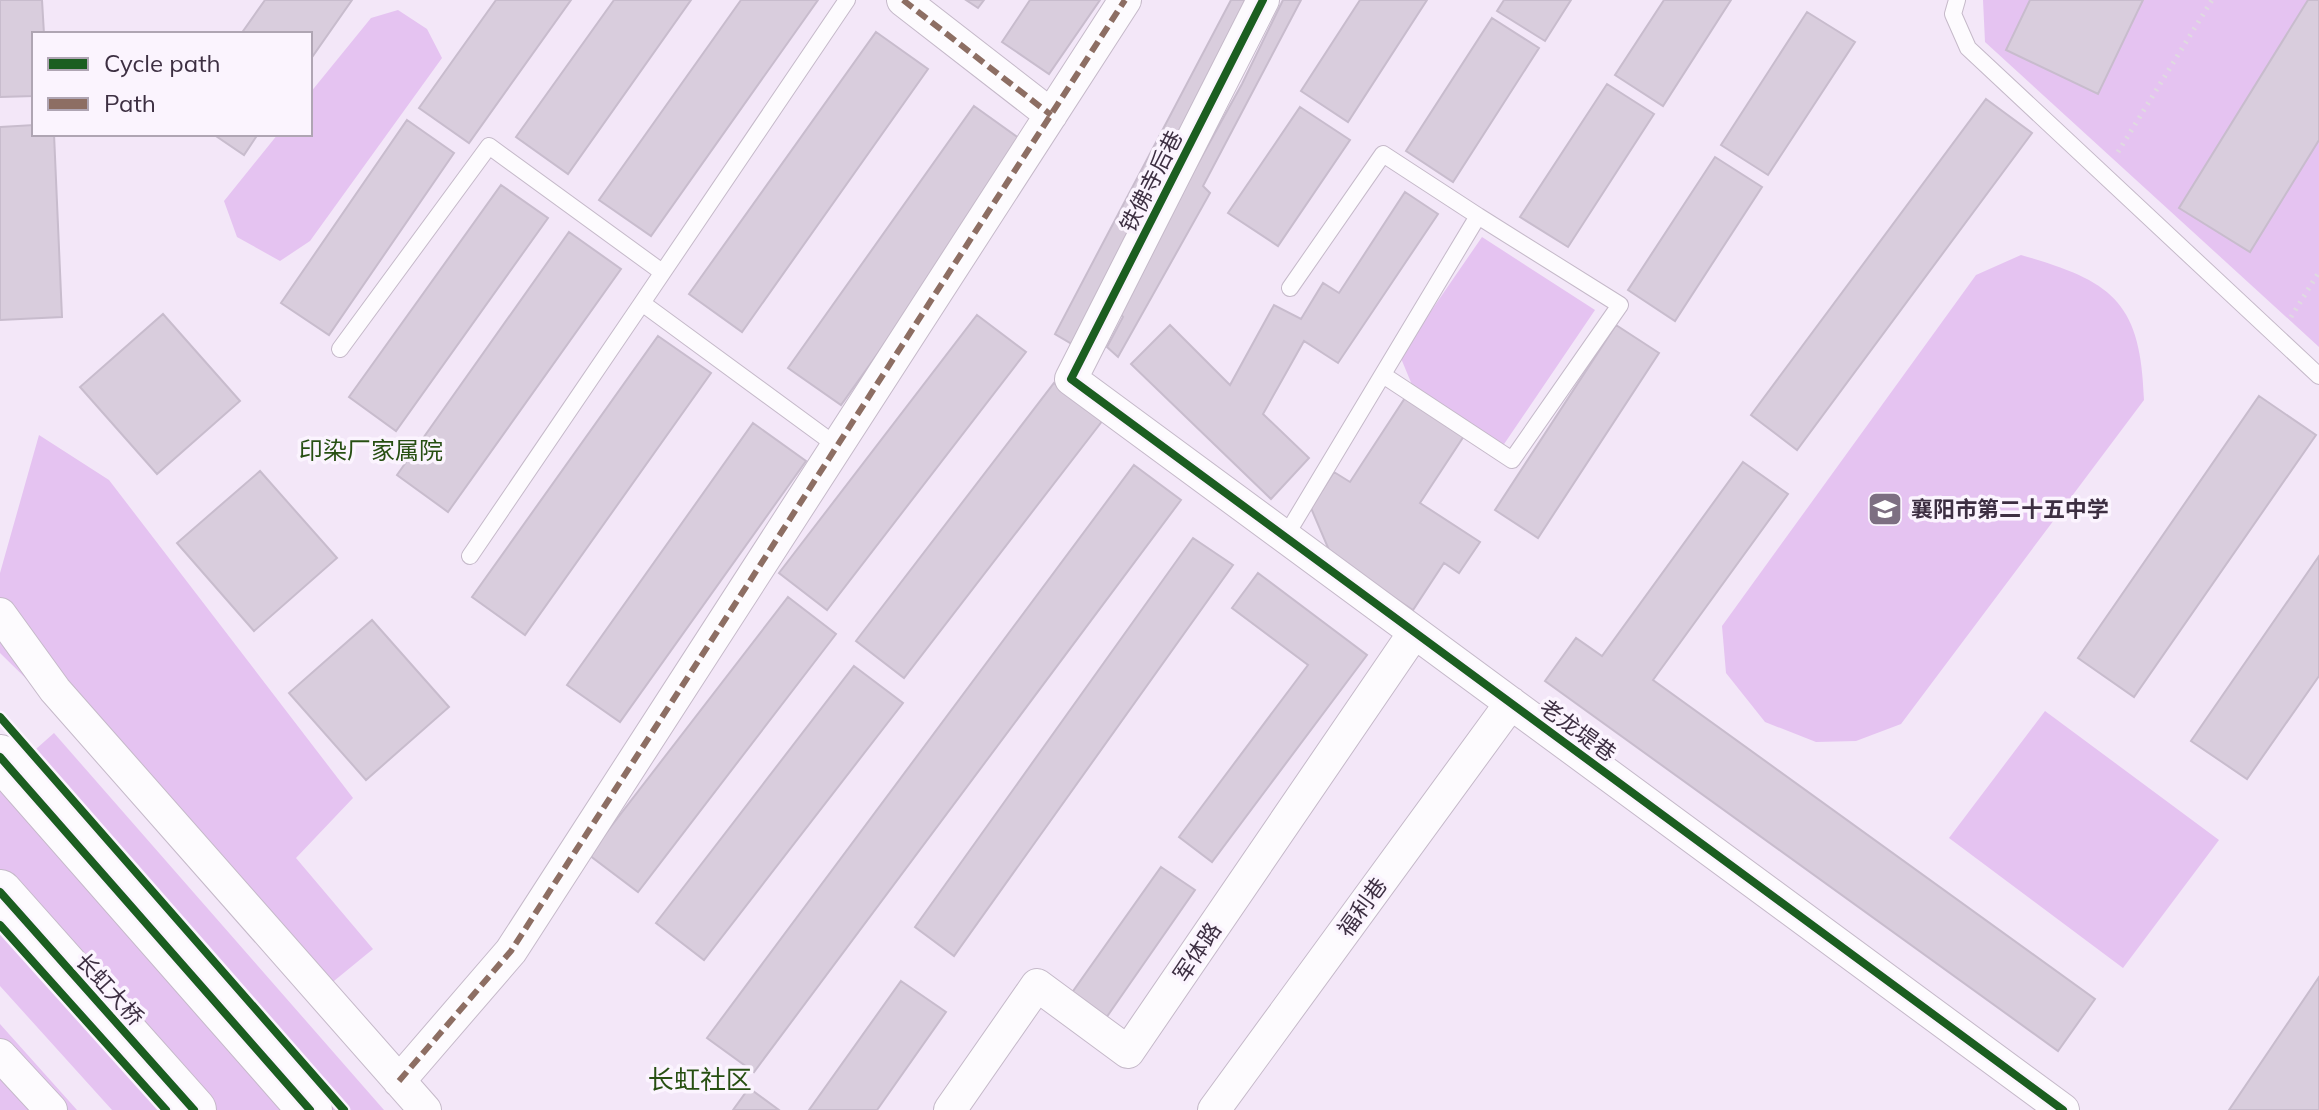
<svg xmlns="http://www.w3.org/2000/svg" width="2319" height="1110" viewBox="0 0 2319 1110" font-family="Mulish,'Noto Sans SC',sans-serif">
  <style>
    .green { fill: #e5c3f1 }
    .building { fill: #d9cddd; stroke: #c8bccd; stroke-width: 2 }
    .lines { fill: none; stroke-linecap: round; stroke-linejoin: round }
    .service-casing { stroke: #c5b9c9; stroke-width: 18 }
    .minor-casing { stroke: #c5b9c9; stroke-width: 34 }
    .trunk-casing { stroke: #c5b9c9; stroke-width: 46 }
    .path { stroke: #dfdae0; stroke-width: 5; stroke-dasharray: 2 6; stroke-linecap: butt }
    .service { stroke: #fdfbfe; stroke-width: 16 }
    .minor { stroke: #fdfbfe; stroke-width: 32 }
    .trunk { stroke: #fdfbfe; stroke-width: 44 }
    .quiet { stroke: #8d6e63; stroke-width: 6; stroke-dasharray: 12 6; stroke-linecap: butt }
    .cycleway-casing { stroke: #fbf4fe; stroke-width: 13 }
    .cycleway { stroke: #1b5e20; stroke-width: 8 }
    .labels { text-anchor: middle; stroke-width: 7; stroke-linejoin: round; paint-order: stroke }
    .street-label { font-size: 22px; fill: #3d2f42; stroke: #fbf4fe }
    .poi-label { font-size: 22px; font-weight: bold; fill: #3d2f42; stroke: #fbf4fe; text-anchor: start }
    .neighbourhood-label { font-size: 24px; fill: #274f12; stroke: #fbf4fe }
    .quarter-label { font-size: 26px; fill: #274f12; stroke: #fbf4fe }
  </style>
  <rect width="100%" height="100%" fill="#f3e7f8"/>
  <path class="green" d="M1983,0h336v347l-334,-305z
    M398,10l29,19 15,29 -132,183 -30,20 -43,-24 -13,-36 54,-67h32v-41l61,-75z
    M1482,237l113,73 -95,140 -85,-58 -15,-36z
    M2021,255c91,26 120,46 123,145l-243,324 -45,17 -40,1 -51,-20 -39,-49 -4,-47 254,-351z
    M39,435l70,45 244,318 -57,60 77,91 -61,50 -257,-292 -55,-54v-80z
    M2045,711l174,129 -96,128 -174,-130z
    M54,733l330,377h-272l-112,-124v-205z
    M0,1024l77,86h-77z"/>
  <path class="building" d="M0,0h42l2,34h-10v62l-34,1z
    M265,0h87l-42,60v-26h-69z
    M496,0h75l-102,143 -50,-35z
    M614,0h77l-123,174 -52,-37z
    M741,0h77l-167,236 -52,-36z
    M966,0h18l-6,8z
    M1030,0h70l-51,74 -47,-32z
    M1231,0h22l-176,347 -22,-13z
    M1283,0h18l-98,186 7,7 -92,164 -11,-10 16,-30 -6,-7 125,-226z
    M1360,0h67l-79,122 -47,-31z
    M1504,0h67l-26,41 -48,-30z
    M1664,0h67l-68,106 -48,-31z
    M2030,0h113l-45,94 -92,-44z
    M2308,0h11v140l-69,112 -71,-44z
    M1807,12l48,30 -87,133 -47,-30z
    M1492,18l47,30 -86,134 -47,-31z
    M876,32l52,37 -186,263 -53,-38z
    M1607,84l47,30 -86,133 -48,-30z
    M1986,99l46,34 -235,317 -46,-35z
    M974,106l53,38 -186,261 -53,-37z
    M1300,107l50,33 -72,106 -50,-33z
    M407,120l47,33 -125,182 -48,-32z
    M34,125v9h20l8,183 -62,3v-193z
    M213,134h45l-14,21z
    M1715,157l47,30 -87,134 -47,-31z
    M501,185l47,33 -152,213 -47,-34z
    M1405,192l33,22 -100,149 -34,-22 -41,73 46,44 -38,41 -140,-135 39,-39 60,60 44,-80 27,14 22,-36 16,10z
    M569,232l52,37 -173,243 -51,-37z
    M163,314l77,87 -83,73 -77,-87z
    M977,315l49,37 -199,258 -48,-37z
    M1616,325l43,28 -121,185 -43,-28z
    M658,336l53,37 -186,262 -53,-38z
    M1054,383l49,37 -199,258 -48,-37z
    M2259,396l57,39 -182,262 -56,-39z
    M1405,398l59,38 -44,67 60,39 -21,31 -15,-10 -31,47 -81,-53 -21,-49 23,-36 16,10z
    M753,423l53,38 -186,261 -53,-37z
    M1743,462l45,32 -135,186 442,319 -37,52 -513,-370 31,-43 26,18z
    M1134,465l47,35 -427,572 -47,-34z
    M260,471l77,87 -83,73 -77,-88z
    M1193,538l40,27 -279,391 -39,-29z
    M2319,556v120l-72,103 -56,-38z
    M1258,573l109,82 -155,207 -33,-25 129,-172 -76,-57z
    M788,597l48,37 -198,258 -49,-37z
    M372,620l77,87 -83,73 -77,-87z
    M854,666l49,37 -199,257 -48,-37z
    M1161,867l34,23 -89,128 -35,-24z
    M2319,977v133h-90z
    M901,981l45,31 -69,98h-68z
    M749,1088l30,22h-46z"/>
  <g class="lines">
    <g class="service-casing">
      <path id="service" d="M1957,0l-4,14 15,34 351,328
        M1290,288l93,-134 95,62
        M340,349l149,-203 173,126
        M837,446l-195,-143 205,-303
        M1285,537l193,-321 142,89 -108,155 -129,-85
        M470,556l172,-253"/>
    </g>
    <g class="minor-casing">
      <path id="minor" d="M903,0l148,115
        M1263,0l-192,379 992,731
        M0,614l55,76 370,420
        M0,1055l51,55
        M399,1081l112,-130 614,-951
        M950,1110l87,-125 91,67 286,-419
        M1214,1110l297,-407"/>
    </g>
    <g class="trunk-casing">
      <path id="trunk" d="M0,757l310,353
        M0,892l194,218"/>
    </g>
    <path class="path" d="M2118,152l94,-152
      M2291,317l28,-45"/>
    <use href="#service" class="service"/>
    <use href="#minor" class="minor"/>
    <use href="#trunk" class="trunk"/>
    <path class="quiet" d="M903,0l148,115
      M399,1081l112,-130 614,-951"/>
    <g class="cycleway-casing">
      <path id="cycleway" d="M1263,0l-192,379 992,731
        M0,717l344,393
        M0,757l310,353
        M0,892l194,218
        M0,925l166,185"/>
    </g>
    <use href="#cycleway" class="cycleway"/>
  </g>
  <defs>
    <g id="school-square" transform="scale(1.8)"><rect x="-9" y="-9" width="18" height="18" rx="4" fill="#7d6f82" stroke="#fbf4fe"/><path d="M0-5L7-2L0 1L-7-2ZM-4 1L0 2.5L4 1V4Q0 6-4 4Z" fill="#fff"/></g>
  </defs>
  <g fill-rule="evenodd">
    <use href="#school-square" x="1885" y="509"/>
  </g>
  <g class="labels">
    <g class="street-label">
      <text transform="translate(1151 181) rotate(-63)" y="8">铁佛寺后巷</text>
      <text transform="translate(1578 730) rotate(36)" y="8">老龙堤巷</text>
      <text transform="translate(1362 907) rotate(-54)" y="8">福利巷</text>
      <text transform="translate(1197 952) rotate(-56)" y="8">军体路</text>
      <text transform="translate(110 989) rotate(48)" y="8">长虹大桥</text>
    </g>
    <g class="poi-label">
      <text x="1911" y="517">襄阳市第二十五中学</text>
    </g>
    <g class="neighbourhood-label">
      <text x="371" y="459">印染厂家属院</text>
    </g>
    <g class="quarter-label">
      <text x="700" y="1089">长虹社区</text>
    </g>
  </g>
  <rect x="32" y="32" width="280" height="104" fill="#fbf4fe" stroke="#afa5b3" stroke-width="2"/>
  <rect x="48" y="58" width="40" height="12" fill="#1b5e20" stroke="#afa5b3" stroke-width="2"/>
  <text x="104" y="72" font-size="24" fill="#3d2f42">Cycle path</text>
  <rect x="48" y="98" width="40" height="12" fill="#8d6e63" stroke="#afa5b3" stroke-width="2"/>
  <text x="104" y="112" font-size="24" fill="#3d2f42">Path</text>
</svg>
